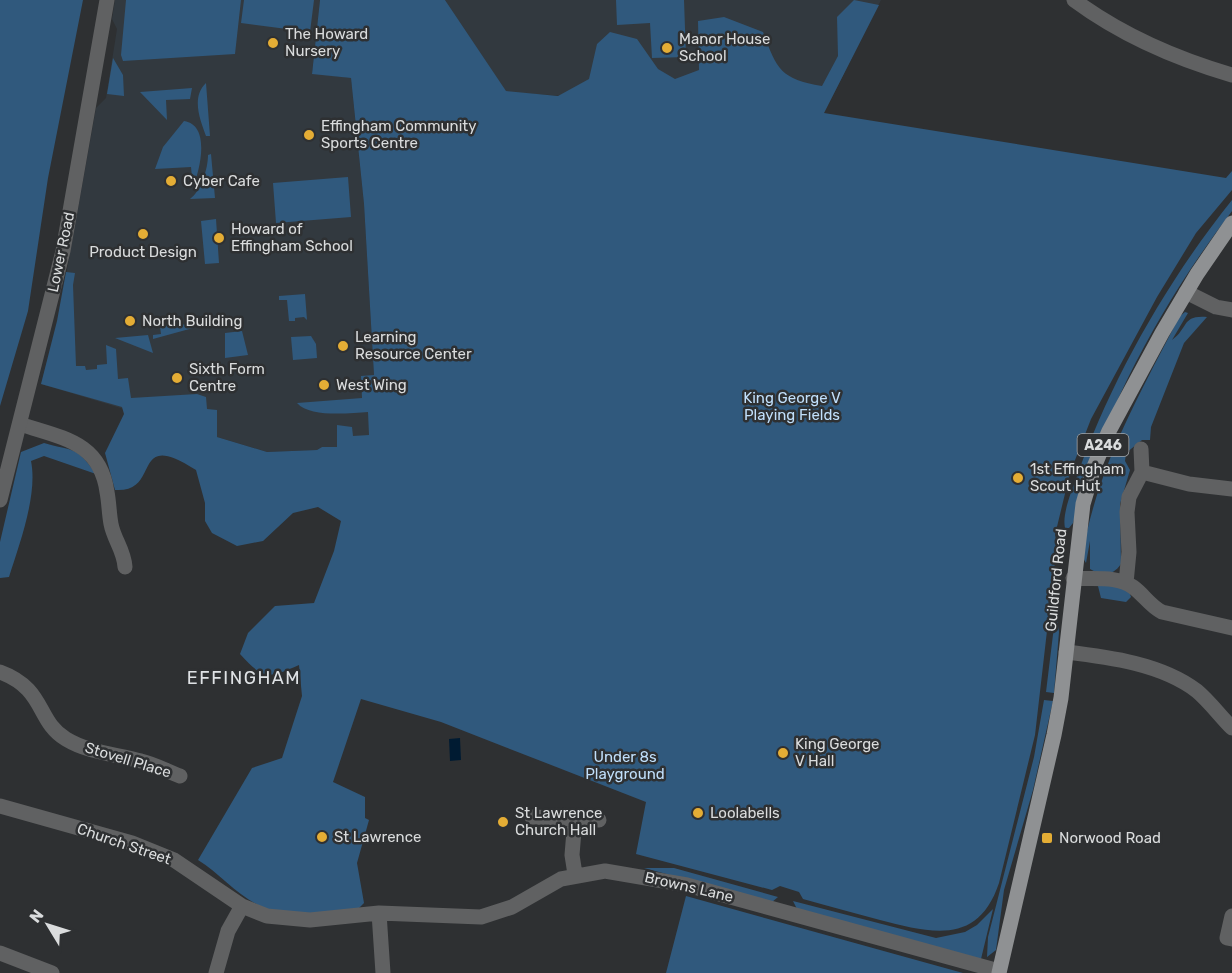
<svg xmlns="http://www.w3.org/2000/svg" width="1232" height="973" viewBox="0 0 1232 973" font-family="Rubik,sans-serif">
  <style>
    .built { fill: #32393f }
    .green { fill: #30597d }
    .water { fill: #001b32 }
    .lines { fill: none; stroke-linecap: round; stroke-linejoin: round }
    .minor { stroke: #606162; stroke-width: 15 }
    .tertiary { stroke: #606162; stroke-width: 15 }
    .primary { stroke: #8f9193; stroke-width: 15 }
    .poi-dot { fill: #e4ad35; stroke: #2e3032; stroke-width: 2 }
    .labels { text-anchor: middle; stroke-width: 5; stroke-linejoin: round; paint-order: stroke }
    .shield { fill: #2e3032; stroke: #a6a8aa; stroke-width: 1.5 }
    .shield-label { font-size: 14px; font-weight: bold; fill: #dadcdd }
    .poi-label { font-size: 15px; fill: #dadcdd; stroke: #2e3032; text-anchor: start }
    .street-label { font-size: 15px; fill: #dadcdd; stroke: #2e3032 }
    .park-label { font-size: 15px; fill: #c0dffb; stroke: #2e3032 }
    .quarter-label { font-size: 18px; letter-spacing: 1.5px; fill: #dfe2e5; stroke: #2e3032 }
  </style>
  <rect width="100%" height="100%" fill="#2e3032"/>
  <path class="built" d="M115,0h205l-8,73 39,5 13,126 15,255 -57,-12 -5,3 -50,2 -226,-68 17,-63 38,-213 10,-10 11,-69 -5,-10z
    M445,0h436l-57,113 -318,-21z"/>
  <path class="green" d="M0,0h83l-35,178 -20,133 -28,95z
    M126,0h115l-6,54 -112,7 -2,-6z
    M244,0h70l-4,32 -69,-9z
    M320,0h125l61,91 52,5 31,-17 8,-35 13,-12 27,7 21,30 17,10 24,-9 -1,-49 26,-4 39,15c14,38 18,47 59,54l16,-30 -1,-39 17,-17 25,5 -55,108 402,65 6,-7v19l-36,43 -39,64 -66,122 -21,54 -15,62 2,9 -22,191 -36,148c-21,63 -68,50 -119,37 -26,-7 -52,-14 -77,-21l-4,-7 -19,-6 -8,4 -136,-36 10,-52 -205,-80 -80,-23 -28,83 32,15v21l4,2 -12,43 7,40 -5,5c-33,4 -70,12 -101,-3 -22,-11 -39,-32 -60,-45l54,-92 30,-10 20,-62 -3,-31c-32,14 -35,15 -59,-11l8,-21 27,-27 39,-3 20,-52 7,-30 -23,-14 -25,6 -30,28 -26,5 -25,-13 -7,-12v-18l-9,-33c-67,-43 -33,23 -81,20l-10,-37 19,-39 -2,-7 -81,-23 16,-63 9,-49 9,1 -2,12 3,81h9l1,4 11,-1v-4l10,-1 -1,-19 10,4 2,30 10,-1 3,20 66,-4 9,3 1,12 10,1v27l50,15 50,-2 5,-3h15v-22l15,2 1,9 16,-1 -1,-23c-18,1 -58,6 -71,-9l65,-5 -1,-22 13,-1 -10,-171 -13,-126 -39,-4z
    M616,0h68l2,57 -34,1 -2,-35 -33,2z
    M113,58l10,17 1,21 -17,-2z
    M206,83l4,53h-4c-6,-16 -15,-39 0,-53z
    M192,88l-2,11 -24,1 1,20 -27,-28z
    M184,121c27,4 16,49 9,66l-2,-20 -36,2 8,-22z
    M211,154l4,44 -25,1c11,-8 18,-30 18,-44z
    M348,177l3,40 -75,6 -3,-40z
    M1232,200v11c-71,93 -129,200 -159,312l-4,5h-4c-3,-13 6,-36 11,-49 34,-98 91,-198 156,-279z
    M216,219l3,44 -14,1 -4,-43z
    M305,294l2,26 -3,-3 -9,1v3h-6l-2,-21h-8v-4z
    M1185,312l3,1 -16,27c17,-12 9,-25 35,-23l-23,26 -33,84 -1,13h-8l-16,13 -1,8 5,9 -10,34 1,60c-8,12 -19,12 -31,5v-28l-4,22 -4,-7c16,-91 56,-158 97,-239z
    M192,324l1,4 -40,11v-4l8,-1 -1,-8z
    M242,331l6,24 -23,3v-25z
    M148,335l5,18 -38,-15z
    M311,336l5,8 1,14 -24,2 -2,-23z
    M44,443c30,9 32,2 52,31l-52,-18 -13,5c7,34 -12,84 -22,116l-9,1v-36l21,-90z
    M1103,584l25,4 3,9 -5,5 -25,-4 -3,-12z
    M1056,610l3,22 -5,61 -8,-1z
    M1044,700l9,1 -20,89 -29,100 -8,60 -9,7 1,-20 46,-180z
    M644,868h30l104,29 -6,5z
    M686,896l277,77h-297z
    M793,901l143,37 29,-6 12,-7 16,-16 -12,50 -184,-50z"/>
  <path class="water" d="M460,738l1,22 -11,1 -1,-22z"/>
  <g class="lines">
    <path class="minor" d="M1074,0c46,34 103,59 158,75
      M1186,292l30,15 16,3
      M20,424c41,14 80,17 87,68 2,10 2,21 4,32 3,16 13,26 14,43
      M1142,472l47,12 43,5
      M1073,578c20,2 43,-3 60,9 11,8 17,19 29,25l70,16
      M1126,583l3,-31 -2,-40 2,-15 13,-25 -1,-23
      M1066,652c43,5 96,12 131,39 13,11 23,25 35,37
      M0,672c46,17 36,49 66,67 23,14 50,15 75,22 13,3 26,10 39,15
      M0,806l132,37 42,17 68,46 25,10 43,4 69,-7 102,4 31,-10 49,-28 44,-8 82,14 312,86
      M532,817l67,3
      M575,819l-3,36 3,19
      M379,913l4,60
      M1232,916l-5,22 5,1
      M216,973l12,-42 14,-25"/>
    <path class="tertiary" d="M0,500l63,-249 44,-251
      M0,953l52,20"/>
    <path class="primary" d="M999,973l55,-238 7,-37 22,-194 11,-37 15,-36 53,-98 35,-59 35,-51"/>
  </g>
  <g class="poi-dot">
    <circle cx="273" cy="43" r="6"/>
    <circle cx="667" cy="48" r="6"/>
    <circle cx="309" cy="135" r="6"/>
    <circle cx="171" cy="181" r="6"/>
    <circle cx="143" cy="234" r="6"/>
    <circle cx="219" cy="238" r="6"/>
    <circle cx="130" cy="321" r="6"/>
    <circle cx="343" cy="346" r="6"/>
    <circle cx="177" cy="378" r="6"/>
    <circle cx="324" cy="385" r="6"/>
    <circle cx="1018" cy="478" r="6"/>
    <circle cx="783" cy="753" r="6"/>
    <circle cx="698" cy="813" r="6"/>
    <circle cx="503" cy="822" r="6"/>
    <circle cx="322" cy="837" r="6"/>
    <rect x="1041" y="832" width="12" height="12" rx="3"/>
  </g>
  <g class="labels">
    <rect class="shield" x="1077.5" y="434" width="51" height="22" rx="4.5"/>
    <g class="shield-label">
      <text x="1103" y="450">A246</text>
    </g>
    <g class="poi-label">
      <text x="285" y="39">The Howard<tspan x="285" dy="17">Nursery</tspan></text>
      <text x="679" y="44">Manor House<tspan x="679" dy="17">School</tspan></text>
      <text x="321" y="131">Effingham Community<tspan x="321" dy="17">Sports Centre</tspan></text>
      <text x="183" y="186">Cyber Cafe</text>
      <text x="231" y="234">Howard of<tspan x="231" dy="17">Effingham School</tspan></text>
      <text x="143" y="257" text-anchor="middle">Product Design</text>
      <text x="142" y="326">North Building</text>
      <text x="355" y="342">Learning<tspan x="355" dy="17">Resource Center</tspan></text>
      <text x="189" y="374">Sixth Form<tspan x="189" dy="17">Centre</tspan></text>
      <text x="336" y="390">West Wing</text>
      <text x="1030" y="474">1st Effingham<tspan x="1030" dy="17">Scout Hut</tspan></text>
      <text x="795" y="749">King George<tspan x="795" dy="17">V Hall</tspan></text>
      <text x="515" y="818">St Lawrence<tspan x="515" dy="17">Church Hall</tspan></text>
      <text x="710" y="818">Loolabells</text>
      <text x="334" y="842">St Lawrence</text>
      <text x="1059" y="843">Norwood Road</text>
    </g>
    <g class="street-label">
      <text transform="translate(61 252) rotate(-78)" y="5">Lower Road</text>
      <text transform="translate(1056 580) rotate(-84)" y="5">Guildford Road</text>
      <text transform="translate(128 760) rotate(17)" y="5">Stovell Place</text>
      <text transform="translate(124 844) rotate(19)" y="5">Church Street</text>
      <text transform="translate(689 887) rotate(13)" y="5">Browns Lane</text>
    </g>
    <g class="park-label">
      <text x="792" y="403">King George V<tspan x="792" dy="17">Playing Fields</tspan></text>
      <text x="625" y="762">Under 8s<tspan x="625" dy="17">Playground</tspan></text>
    </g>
    <g class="quarter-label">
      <text x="244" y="684">EFFINGHAM</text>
    </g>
  </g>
  <g transform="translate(48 925) rotate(308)" stroke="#2e3032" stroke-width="4.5" paint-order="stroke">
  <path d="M0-4.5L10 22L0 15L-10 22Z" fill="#dadcdd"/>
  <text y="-9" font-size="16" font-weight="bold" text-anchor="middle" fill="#dadcdd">N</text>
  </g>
</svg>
